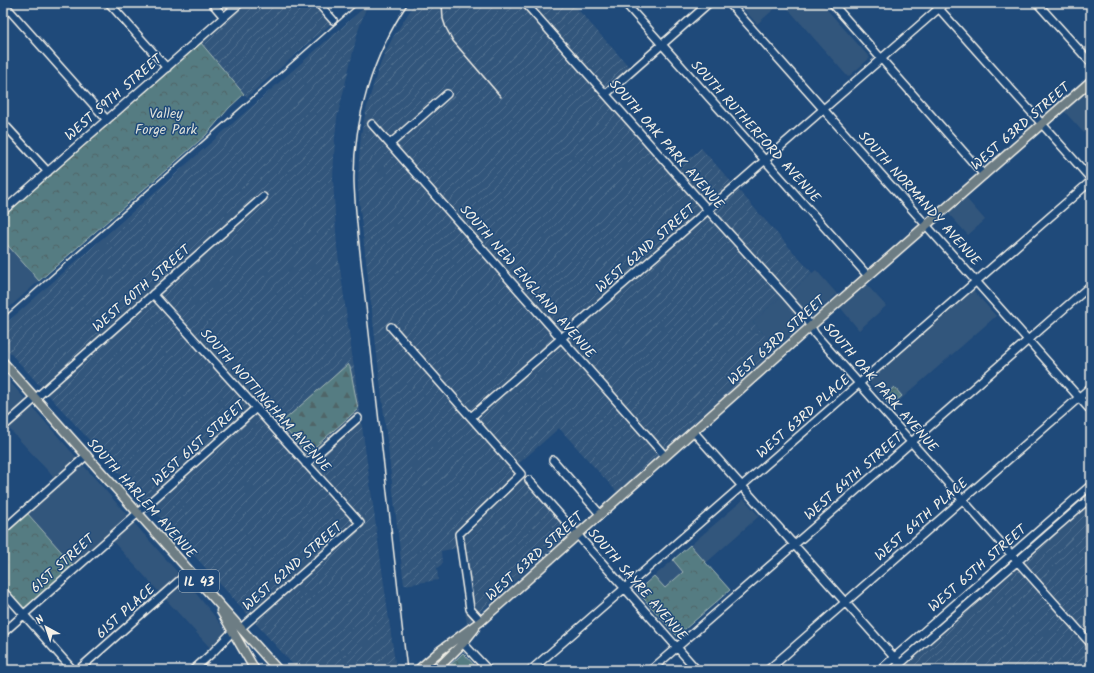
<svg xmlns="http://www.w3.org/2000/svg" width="1094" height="673" viewBox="0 0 1094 673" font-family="Kalam,sans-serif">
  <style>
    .built { fill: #33567c }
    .industrial { fill: url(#industrial-furrows) }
    .forest { fill: url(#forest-firs); stroke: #a4b6b5 }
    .park { fill: url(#park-crowns); stroke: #a4b6b5 }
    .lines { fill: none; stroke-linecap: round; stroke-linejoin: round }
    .minor-casing { stroke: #f4f1e8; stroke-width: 10 }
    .major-casing { stroke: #f4f1e8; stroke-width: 11 }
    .minor { stroke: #1f4a7a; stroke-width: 7 }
    .major { stroke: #6d7d84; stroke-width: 8 }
    .rail { stroke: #f4f1e8; stroke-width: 1.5 }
    .labels { text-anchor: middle; stroke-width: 3; stroke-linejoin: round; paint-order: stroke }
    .shield { fill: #1f4a7a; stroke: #b4bfc7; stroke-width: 1 }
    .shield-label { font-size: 13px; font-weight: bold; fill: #f4f1e8 }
    .street-label { font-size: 14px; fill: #f4f1e8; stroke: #1f4a7a }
    .park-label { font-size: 14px; fill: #dcdfd9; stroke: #1f4a7a }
  </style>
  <defs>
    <pattern id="industrial-furrows" width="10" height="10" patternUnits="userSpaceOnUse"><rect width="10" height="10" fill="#33567c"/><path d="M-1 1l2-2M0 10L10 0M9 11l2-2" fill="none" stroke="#516f8f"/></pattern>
    <pattern id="forest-firs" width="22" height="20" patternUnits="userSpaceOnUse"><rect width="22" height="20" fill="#557c82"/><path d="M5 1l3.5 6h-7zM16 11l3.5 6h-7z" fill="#506567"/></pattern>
    <pattern id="park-crowns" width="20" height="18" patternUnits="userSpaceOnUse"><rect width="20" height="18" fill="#557c82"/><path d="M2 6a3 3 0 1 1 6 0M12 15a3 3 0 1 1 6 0" fill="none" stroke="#506567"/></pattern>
  </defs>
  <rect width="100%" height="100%" fill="#1f4a7a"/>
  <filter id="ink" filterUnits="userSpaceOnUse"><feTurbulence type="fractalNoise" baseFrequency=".025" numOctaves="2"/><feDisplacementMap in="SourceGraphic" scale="8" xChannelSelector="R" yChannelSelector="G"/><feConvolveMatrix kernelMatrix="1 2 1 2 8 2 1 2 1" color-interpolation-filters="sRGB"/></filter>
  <g filter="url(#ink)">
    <path class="built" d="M738,3h43l-24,21z
      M783,3h38l49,55 -22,19z
      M1091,87v40l-7,6 -20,-22z
      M965,197l20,23 -17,15 -20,-22z
      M3,240l36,41 -36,32z
      M816,270l21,24 -24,21 -4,2 -21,-23z
      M866,284l20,22 -27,24 -19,-23z
      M972,289l24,27 -105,92 -24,-27z
      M780,297l21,22 1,4 -2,4 -24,21 -23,-26z
      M3,374l190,216 19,23 18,23 -17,15 -105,-115 -34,30 -47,-53 33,-29 -57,-62z
      M744,499l15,17 -53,47 24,27 -53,46 -40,-45z"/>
    <path class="industrial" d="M246,3h70l17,19 -86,75 -46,-54z
      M415,3h106l259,294 -27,25 23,26 -15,15 -144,129 -58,-64 -42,37 57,65 -58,50 -49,44 -10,-76 -16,3 1,13 -5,4 1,12 -34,5 -43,-367 -3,-30 1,-29 2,-25 6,-27 9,-31 8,-21 8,-16z
      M529,3h43l60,67 -24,21z
      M367,5l-9,26 -21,87 -2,19 -2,41 2,37 2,32 59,423h-100l1,-1 -66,-73 -228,-251v-19z
      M701,148l111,125 -24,21 -110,-125z
      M1091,502v168h-191z"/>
    <path class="forest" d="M348,364l2,3 8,42 -50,44h-2l-24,-28 1,-4z"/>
    <path class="park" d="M201,43l43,51 -15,14 -23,27 -167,146 -36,-41v-23z
      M894,387l8,9 -12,10 -6,-7v-3z
      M27,513l47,53 -50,43 -3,-2 -18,-20v-52z
      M690,545l40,45 -53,46 -40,-45 17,-15 11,12 18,-16 -10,-12z
      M463,653l2,2 12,13 -3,2h-29z"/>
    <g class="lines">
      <g class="minor-casing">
        <path id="minor" d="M3,3l104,117
          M109,3l58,65
          M212,3l12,14
          M318,3l15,17
          M525,3l183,207 78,86 20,23 9,15 276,310
          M625,3l243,273
          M729,3l362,408
          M832,3l152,172
          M934,3l157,176
          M1037,3l54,60
          M606,94l103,-91
          M3,123l45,49
          M372,124l293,332
          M390,144l57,-50
          M3,211l237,-208
          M153,294l207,229 -119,105
          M391,327l130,147 -62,60 11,75 11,12
          M471,417l474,-414
          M3,427l260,-230
          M693,431l207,233
          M553,460l47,54
          M306,464l52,-46
          M529,480l168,190
          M3,530l84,-75
          M3,591l70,79
          M3,633l253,-225
          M459,639l29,31
          M78,670l112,-99
          M193,670l19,-17 21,-22
          M531,670l560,-489
          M651,670l440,-385
          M768,670l323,-283
          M880,670l211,-185
          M893,670l198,-173"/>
      </g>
      <g class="major-casing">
        <path id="major" d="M3,362l275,308
          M221,611l34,59
          M418,670l23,-20 40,-29 330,-295 280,-245
          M436,670l27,-27 12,-15"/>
      </g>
      <use href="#minor" class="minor"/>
      <use href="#major" class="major"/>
      <path class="rail" d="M442,3l1,16 3,9 7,13 48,56
        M3,318l356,-315
        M407,670l-46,-408c-3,-27 -6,-53 -7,-80 -1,-63 19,-127 54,-179"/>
    </g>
  </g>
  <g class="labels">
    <rect class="shield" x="179" y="570" width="40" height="22" rx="3"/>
    <g class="shield-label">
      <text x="199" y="586">IL 43</text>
    </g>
    <g class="street-label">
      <text transform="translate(113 97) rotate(-41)" y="5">WEST 59TH STREET</text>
      <text transform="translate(1020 126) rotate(-41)" y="5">WEST 63RD STREET</text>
      <text transform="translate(756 131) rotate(48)" y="5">SOUTH RUTHERFORD AVENUE</text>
      <text transform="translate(667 144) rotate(49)" y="5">SOUTH OAK PARK AVENUE</text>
      <text transform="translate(920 198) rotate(48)" y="5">SOUTH NORMANDY AVENUE</text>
      <text transform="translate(645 248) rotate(-41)" y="5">WEST 62ND STREET</text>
      <text transform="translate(528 281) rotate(49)" y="5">SOUTH NEW ENGLAND AVENUE</text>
      <text transform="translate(141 288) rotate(-41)" y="5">WEST 60TH STREET</text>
      <text transform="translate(776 340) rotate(-42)" y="5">WEST 63RD STREET</text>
      <text transform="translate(881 387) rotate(49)" y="5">SOUTH OAK PARK AVENUE</text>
      <text transform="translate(266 400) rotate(48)" y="5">SOUTH NOTTINGHAM AVENUE</text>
      <text transform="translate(803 416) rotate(-41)" y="5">WEST 63RD PLACE</text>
      <text transform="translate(198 443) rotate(-42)" y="5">WEST 61ST STREET</text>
      <text transform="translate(853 476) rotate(-41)" y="5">WEST 64TH STREET</text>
      <text transform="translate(142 498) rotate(48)" y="5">SOUTH HARLEM AVENUE</text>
      <text transform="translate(921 519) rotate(-41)" y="5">WEST 64TH PLACE</text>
      <text transform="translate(534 556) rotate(-42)" y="5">WEST 63RD STREET</text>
      <text transform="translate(62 563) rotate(-42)" y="5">61ST STREET</text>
      <text transform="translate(292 566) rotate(-41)" y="5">WEST 62ND STREET</text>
      <text transform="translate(977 568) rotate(-41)" y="5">WEST 65TH STREET</text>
      <text transform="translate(638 584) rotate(49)" y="5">SOUTH SAYRE AVENUE</text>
      <text transform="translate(125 611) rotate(-42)" y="5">61ST PLACE</text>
    </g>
    <g class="park-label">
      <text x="166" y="118">Valley<tspan x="166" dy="16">Forge Park</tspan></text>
    </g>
  </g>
  <rect width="1094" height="673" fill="none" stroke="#1f4a7a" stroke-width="16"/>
  <rect x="8" y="8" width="1078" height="657" fill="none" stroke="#f4f1e8" stroke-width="1.5" filter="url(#ink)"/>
  <g transform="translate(46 627) rotate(320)" stroke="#1f4a7a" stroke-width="3" paint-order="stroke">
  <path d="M0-3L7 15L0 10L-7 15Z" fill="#f4f1e8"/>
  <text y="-6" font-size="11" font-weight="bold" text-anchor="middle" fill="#f4f1e8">N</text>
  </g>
</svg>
